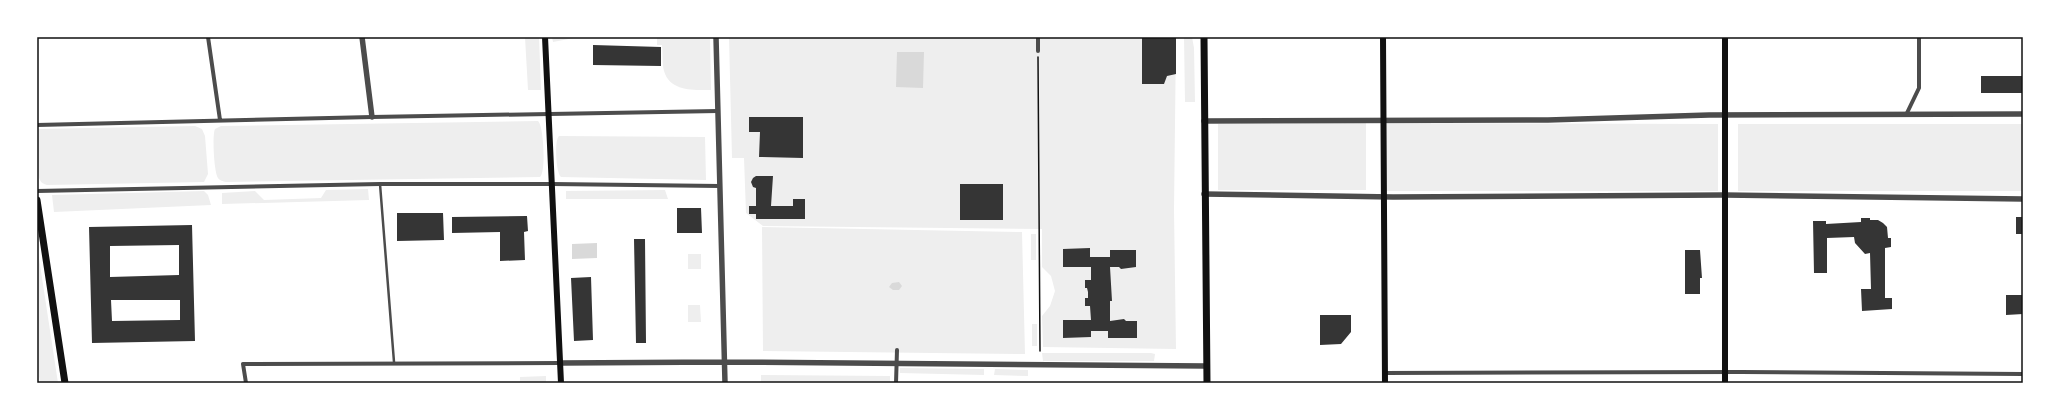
<svg xmlns="http://www.w3.org/2000/svg" width="2060" height="420" viewBox="0 0 2060 420" font-family="'Golos Text',sans-serif">
  <style>
    .green { fill: #eee }
    .water { fill: #d9d9d9 }
    .building { fill: #353535; fill-rule: evenodd }
    .lines { fill: none; stroke-linecap: round; stroke-linejoin: round }
    .path { stroke: #111; stroke-width: 1.5 }
    .service { stroke: #4c4c4c; stroke-width: 2.5 }
    .minor { stroke: #4c4c4c; stroke-width: 4 }
    .tertiary { stroke: #4c4c4c; stroke-width: 5.5 }
    .secondary { stroke: #111; stroke-width: 6 }
    .primary { stroke: #111; stroke-width: 7 }
    .neatline { fill: none; stroke: #111; stroke-width: 1.5 }
  </style>
  <rect width="100%" height="100%" fill="#fff"/>
  <path class="green" d="M525,37h14l2,53h-13z
    M552,37h27l-26,5z
    M657,37h53l1,53c-16,0 -41,2 -47,-19 -2,-8 -1,-17 -2,-26h-5z
    M729,37h447l-2,173 2,139 -133,-2 -1,-31 8,-10 5,-15 -4,-15 -9,-9v-38l-279,-3 -17,-13 -2,-55h-12z
    M1184,37h8l2,11 1,54h-10z
    M538,121c6,5 8,52 2,56l-314,5c-3,-1 -6,-1 -8,-4 -4,-6 -6,-43 -3,-49l6,-3z
    M1366,123v67h-148v-66z
    M1386,123l332,1v67h-332z
    M1738,124h285v67h-285z
    M195,126l7,3 3,7 3,38 -4,8 -157,3c-3,-1 -6,-2 -7,-5 -5,-9 -5,-42 -2,-51z
    M559,136l146,1 1,43 -145,-3c-5,-4 -7,-36 -2,-41z
    M368,189l1,11 -147,4v-11l33,-2 9,9 57,-2 5,-8z
    M665,190l3,9h-102v-8z
    M204,191l4,4 3,10 -157,7 -2,-17z
    M762,227l260,5 3,122 -262,-3z
    M1031,234h5v26h-5z
    M37,245l21,138h-18l-3,-21z
    M688,254h13v15h-13z
    M688,305h12l1,17h-13z
    M1032,324h5v22h-5z
    M1042,353h109l4,1 -1,7h-111z
    M900,368l84,1v6l-84,-2z
    M995,369l33,1v6l-34,-1z
    M761,375l129,1v7h-129z
    M546,376v7h-26v-6z"/>
  <path class="water" d="M897,52h27l-1,36 -27,-1z
    M597,243v15l-25,1v-15z
    M899,282l3,4 -3,4h-6l-4,-3 3,-4z"/>
  <path class="building" d="M1142,37h34v37l-9,2 -3,8h-22z
    M593,45l68,2v19l-68,-1z
    M1981,76h42v17h-42z
    M749,117h54v41l-44,-1 1,-25h-11z
    M756,176h17l-2,30h22v-7h12v20h-49v-5h-7v-8h7v-18l-3,-1 -2,-5 2,-4z
    M960,184h43v36h-43z
    M677,208h24l1,25h-25z
    M397,213h46l1,27 -47,1z
    M527,216l1,15 -4,1 1,28 -25,1v-29l-48,1v-16z
    M2016,217h7v17h-7z
    M1861,218h9v2h8l5,3 4,4 1,11h3v9l-6,1v50h7v11l-30,2 -1,-22h10l-1,-36 -5,1 -10,-11 -1,-6 -27,1v35h-13l-1,-52h13v3l35,-2z
    M192,225l3,116 -103,2 -3,-116zM179,245v30l-69,2v-31zM111,300h69v20l-68,1z
    M634,239h11l1,104h-10z
    M1090,248v9h20v-7h26v17l-15,2 -2,-2h-9l2,34h-2v20l14,-2 2,2h11v17h-29v-7h-17v6l-28,1v-18h28l-1,-14h-5v-8h3v-6l-1,-4h-2v-8h6v-13h-28v-18z
    M1685,250h15l2,28h-2v16h-15z
    M591,277l2,63 -19,1 -3,-63z
    M2006,295h17v19l-17,1z
    M1320,315h31v17l-10,12 -21,1z"/>
  <g class="lines">
    <path class="path" d="M1038,57l2,294"/>
    <path class="service" d="M380,184l14,178"/>
    <path class="minor" d="M208,37l12,83
      M1038,37v14
      M1906,115l13,-27v-51
      M37,125l335,-8 346,-6
      M37,191l343,-7h172l168,2
      M1385,373l356,-1 282,2
      M246,383l-3,-19 318,-1
      M896,383l1,-33"/>
    <path class="tertiary" d="M362,37l10,80
      M716,37l9,346
      M1204,121l344,-1 161,-5 314,-1
      M1204,194l189,3 331,-2 299,4
      M561,363l163,-1 482,4"/>
    <path class="secondary" d="M545,37l16,346
      M1383,37l2,346
      M1725,37v346"/>
    <path class="primary" d="M1204,37l3,346
      M37,200l28,183"/>
  </g>
  <rect width="2060" height="420" fill="none" stroke="#ffffff" stroke-width="76"/>
  <rect x="38" y="38" width="1984" height="344" class="neatline"/>
</svg>
